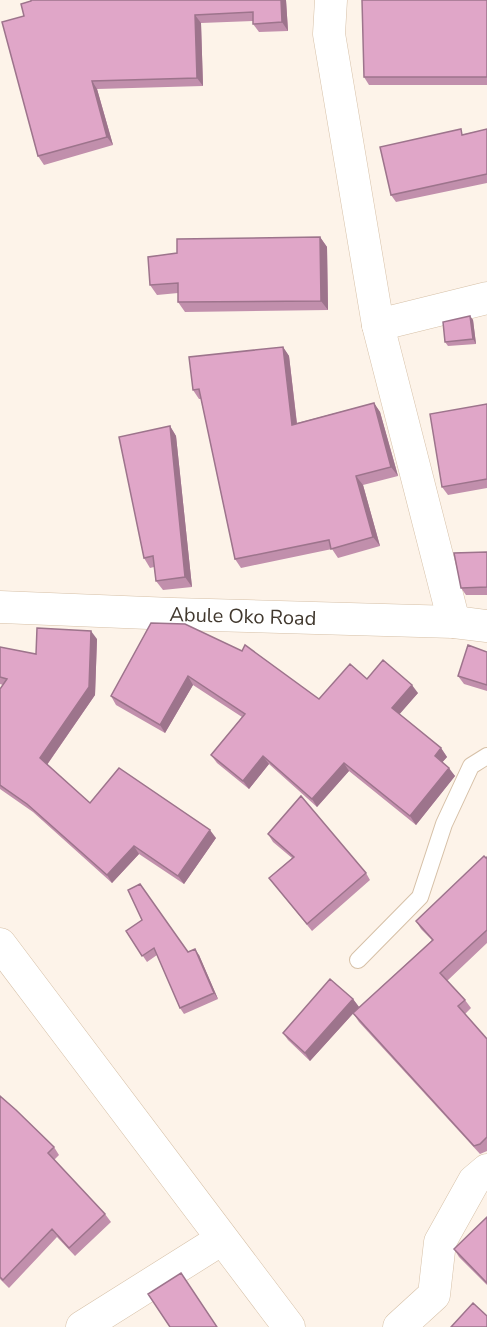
<svg xmlns="http://www.w3.org/2000/svg" width="487" height="1327" viewBox="0 0 487 1327" font-family="'Nunito Sans',sans-serif">
  <style>
    .lines { fill: none; stroke-linecap: round; stroke-linejoin: round }
    .lane-casing { stroke: #d6c0a7; stroke-width: 18 }
    .street-casing { stroke: #d6c0a7; stroke-width: 33 }
    .lane { stroke: #fff; stroke-width: 16 }
    .street { stroke: #fff; stroke-width: 32 }
    .wall { fill: #c18fac }
    .shaded-wall { fill: #9d748c }
    .building { fill: #e0a6c8; stroke: #9d748c; stroke-width: 1.5 }
    .labels { text-anchor: middle; stroke-width: 5; stroke-linejoin: round; paint-order: stroke }
    .street-label { font-size: 20px; fill: #41382e; stroke: #fff }
  </style>
  <rect width="100%" height="100%" fill="#fdf3e9"/>
  <g class="lines">
    <g class="lane-casing">
      <path id="lane" d="M358,960l62,-63 24,-73 27,-58 16,-10"/>
    </g>
    <g class="street-casing">
      <g id="street">
        <path d="M331,0l-2,34 49,291 76,297"/>
        <path d="M378,325l109,-27"/>
        <path id="s1" d="M0,607l173,7 281,8 33,4"/>
        <path d="M0,944l289,383"/>
        <path d="M82,1327l140,-88"/>
        <path d="M399,1327l35,-32 6,-53 34,-61 13,-11"/>
      </g>
    </g>
    <use href="#lane" class="lane"/>
    <use href="#street" class="street"/>
  </g>
  <path class="wall" d="M286,0l2,31 -29,1 -6,-8v-3l-52,2 2,63 -106,3 16,56 -69,20 -6,-9 -14,-140 7,-15z
    M487,0v85h-118l-5,-8z
    M487,129v54l-91,19 -5,-7 74,-61z
    M320,237l7,10 1,63 -143,2 -7,-10v-9l-21,2 -7,-10z
    M470,316l3,4 3,24 -28,2 -3,-4z
    M283,347l6,9 8,67 77,-20 6,9 18,64 -35,9 17,61 -42,12 -6,-9 -91,19 -6,-9 -34,-160h-2l-6,-9z
    M487,404v84l-39,7 -6,-8z
    M170,426l6,10 16,151 -29,3 -7,-9 -2,-14 -4,1 -6,-10z
    M487,552v43h-21l-5,-7z
    M151,623l168,76 48,-20 51,14 -19,21 42,34 6,9 -5,5 13,14 -39,49 -67,-54 -32,36 -48,-43 -20,25 -32,-26 -6,-8 31,-38 -49,-32 -28,48 -49,-28 -5,-9z
    M97,639l-2,56 -48,70 43,38 126,35 -32,46 -45,-30 -27,29 -79,-71 -33,-23v-100l3,-4 -3,-1v-37l36,7z
    M487,652v39l-23,-7 -6,-8z
    M268,834l98,39 4,7 -58,51 -43,-53 23,-20 -19,-16z
    M487,857v86l-40,38 18,19 6,8 -6,6 22,25v112l-7,3 -121,-132 -6,-9 79,-73 -11,-11 -5,-8z
    M126,931l73,24 19,44 -34,15 -4,-6 -23,-53 -10,7z
    M353,999l6,8 -49,54 -22,-21 -5,-7z
    M0,1096l54,51 5,8 -5,5 51,54 6,8 -36,34 -18,-19 -48,51 -9,-9z
    M487,1217v68l-28,-28 -5,-8z"/>
  <path class="shaded-wall" d="M281,0h5l2,31 -6,-9z
    M195,15l6,8 2,63 -6,-8z
    M92,81l5,8 16,56 -6,-8z
    M320,237l7,10 1,63 -7,-9z
    M470,316l3,4 3,24 -3,-5z
    M283,347l6,9 9,78 -6,-9z
    M374,403l6,9 18,64 -7,-9z
    M170,426l6,10 16,151 -7,-10z
    M356,476l7,9 17,61 -7,-9z
    M91,631l6,8 -2,56 -49,71 -6,-8z
    M188,676l5,9 -28,48 -5,-8z
    M412,685l6,8 -20,23 -6,-8z
    M441,748l6,9 -7,8 -5,-9z
    M263,756l6,8 -20,25 -6,-8z
    M344,763l5,8 -32,36 -5,-8z
    M449,768l6,8 -39,49 -6,-9z
    M210,830l6,8 -32,46 -6,-8z
    M134,846l5,8 -27,29 -5,-8z
    M195,949l4,6 19,44 -4,-6z
    M353,999l6,8 -49,54 -5,-8z"/>
  <path class="building" d="M31,0h250l1,22 -29,2v-12l-58,3 2,63 -105,3 15,56 -69,19 -36,-134 22,-6 -3,-12 10,-3z
    M362,0h125v77h-123z
    M461,129l1,6 25,-6v45l-96,21 -11,-48z
    M320,237l1,64 -143,1v-19l-28,2 -2,-28 29,-4v-14z
    M470,316l3,23 -28,3 -2,-20z
    M283,347l9,78 82,-22 17,64 -35,9 17,61 -42,12 -2,-9 -94,19 -36,-170 -6,1 -4,-33z
    M487,404v75l-45,8 -12,-73z
    M170,426l15,151 -29,4 -3,-25 -9,2 -25,-121z
    M487,552v35l-26,1 -7,-35z
    M151,623l34,1 57,27 3,-6 74,54 31,-35 17,15 16,-19 29,25 -20,23 49,40 -6,8 14,12 -39,48 -66,-53 -32,36 -49,-43 -20,25 -32,-26 34,-41 -57,-38 -28,49 -49,-29z
    M37,628l54,3 -2,56 -49,71 50,45 29,-35 91,62 -32,46 -44,-30 -27,29 -80,-71 -27,-19v-96l7,-10 -7,-2v-30l36,7z
    M468,645l19,7v33l-29,-9z
    M301,796l65,77 -59,51 -38,-46 25,-21 -26,-23z
    M484,856l2,2 1,-1v73l-47,43 25,27 -7,6 29,33v98l-7,7 -6,2 -121,-133 80,-73 -17,-19z
    M140,884l48,68 7,-3 19,44 -34,15 -26,-60 -12,8 -16,-25 16,-11 -14,-30z
    M330,979l23,20 -48,54 -22,-20z
    M0,1096l16,14 38,37 -6,6 57,61 -36,34 -17,-19 -49,51 -3,-3z
    M487,1217v66l-33,-34z
    M181,1273l36,54h-47l-22,-33z
    M473,1303l14,13v11h-36z"/>
  <g class="labels">
    <g class="street-label">
      <text dy="7" stroke="none"><textPath href="#s1" startOffset="243">Abule Oko Road</textPath></text>
    </g>
  </g>
</svg>
